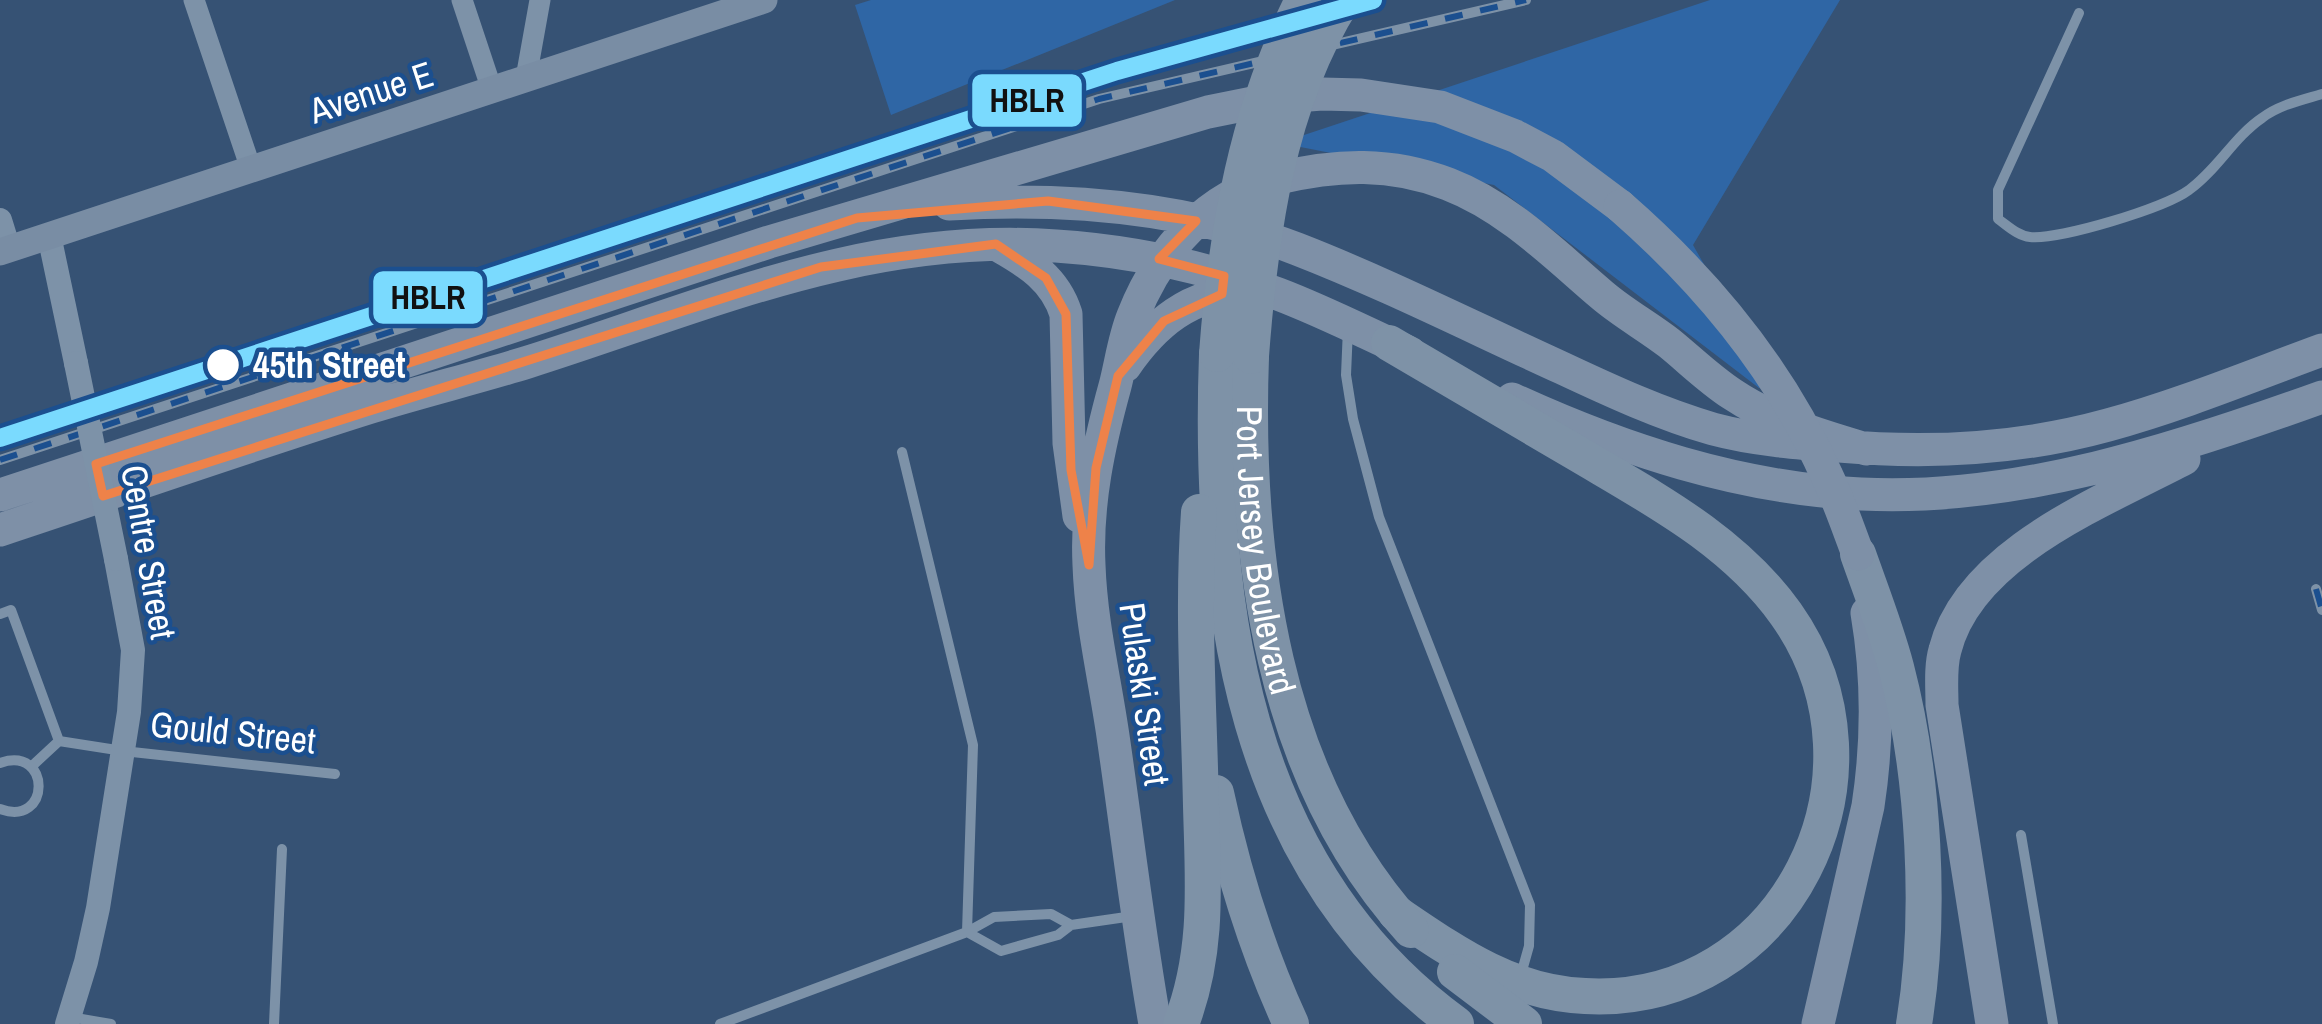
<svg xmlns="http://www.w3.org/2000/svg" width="2322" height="1024" viewBox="0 0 2322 1024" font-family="'Archivo Narrow',sans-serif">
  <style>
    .green { fill: #2f66a5 }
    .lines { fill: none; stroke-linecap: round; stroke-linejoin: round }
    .service { stroke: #7d92a8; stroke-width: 10 }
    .minor { stroke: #7d92a8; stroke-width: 21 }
    .tertiary { stroke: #7d92a8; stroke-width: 24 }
    .secondary { stroke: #798da4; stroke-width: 27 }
    .trunk { stroke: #7e90a7; stroke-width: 33 }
    .motorway { stroke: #7e92a7; stroke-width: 36 }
    .rail-casing { stroke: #7e92a7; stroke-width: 10 }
    .rail { stroke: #1b4f8f; stroke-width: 6; stroke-dasharray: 18; stroke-linecap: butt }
    .tertiary-bridge { stroke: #7d92a8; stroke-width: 24 }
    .trunk-bridge { stroke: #7e90a7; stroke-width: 33 }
    .motorway-bridge { stroke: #7e92a7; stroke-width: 36 }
    .rail-1-casing { stroke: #1b4f8f; stroke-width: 27 }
    .rail-1 { stroke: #7adafe; stroke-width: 18 }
    .marked { fill: none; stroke: #ee8249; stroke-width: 9; stroke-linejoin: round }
    .stop-dot { fill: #fff; stroke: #1b4f8f; stroke-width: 4.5 }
    .labels { text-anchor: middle; stroke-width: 9; stroke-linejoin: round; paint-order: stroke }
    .street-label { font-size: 36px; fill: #fff; stroke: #1b4f8f }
    .stop-label { font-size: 36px; font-weight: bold; fill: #fff; stroke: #1b4f8f; text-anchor: start }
    .line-badge { stroke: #1b4f8f; stroke-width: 4.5 }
    .pale-badge-label { font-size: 33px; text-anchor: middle; font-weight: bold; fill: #111 }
  </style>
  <rect width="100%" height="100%" fill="#365274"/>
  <path class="green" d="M871,0h304l-284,115 -36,-110z
    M1710,0h130l-147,245 83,146 -17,-3 -265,-203 -214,-42z"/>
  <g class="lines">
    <path class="service" d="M2079,13l-81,177v29c10,7 20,17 32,18 29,3 135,-29 159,-47 28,-20 45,-53 73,-72 17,-13 40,-18 60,-24
      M1348,328l-2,47 7,44 26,98 151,388 -1,41 -9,32
      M902,452l71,293 -6,187
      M0,614l11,-4 48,131 64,10 212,23
      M0,763c52,-18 51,65 0,46
      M31,767l28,-26
      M2021,835l32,189
      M967,932l34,19 57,-16 13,-10 62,-9
      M70,1017l41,7
      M274,1024l8,-175
      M720,1024l247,-92 27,-15 57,-3 20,11"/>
    <path class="minor" d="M194,0l57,169
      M462,0l30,90
      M526,78l14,-78"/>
    <path class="tertiary" d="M0,220l9,29
      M49,235l27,128
      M67,1024l19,-62 12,-54 31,-196 4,-62 -17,-91"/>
    <path class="secondary" d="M0,252l764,-252"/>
    <path class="trunk" d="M949,204c117,-7 238,3 348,45 90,35 177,79 265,119 49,23 99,46 151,61 41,11 84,14 126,17 89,8 182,3 269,-21 73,-20 143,-49 214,-75
      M999,246c30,17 56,33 67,68l3,129 10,73
      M1125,366c29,-42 65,-73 119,-74
      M1512,399c111,51 227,89 349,95 155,8 317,-45 461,-97
      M0,495l769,-253 439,-130 75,-15 39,-3 39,1 79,12 75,29 38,20 67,50
      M0,530c124,-41 247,-84 371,-123 52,-16 105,-29 157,-45 177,-56 338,-130 528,-116 76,5 151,21 222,48 45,17 88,39 132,59
      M1155,1024c-17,-96 -28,-192 -42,-288 -8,-56 -22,-113 -24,-171 -3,-61 10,-121 26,-179 6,-23 9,-48 18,-70 26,-66 75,-122 146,-138 58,-14 112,-16 169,6 60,23 107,71 154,111 21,18 45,31 67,48 21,17 40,36 63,51 42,28 87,41 134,55
      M1818,1024l50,-218c10,-66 10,-128 -1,-193
      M1992,1024l-50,-319c0,-18 -2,-38 3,-55 24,-97 159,-149 239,-191"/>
    <g class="motorway">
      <path d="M1389,343c63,37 126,74 189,111 76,45 156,87 208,160 114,161 0,393 -201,382 -74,-3 -130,-43 -189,-83"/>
      <path d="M1217,354c-9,246 24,514 239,670"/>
      <path id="s1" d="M1251,356c-7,199 20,421 160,574"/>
      <path d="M1858,554c13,37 28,75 38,113 28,107 36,248 18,357"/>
      <path d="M1216,793c17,80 41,157 75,231"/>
      <path d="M1455,972l69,52"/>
      <path d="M1181,1024c28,-73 22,-141 20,-218 -2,-98 -9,-196 -2,-294"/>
    </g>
    <g class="rail-casing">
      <path id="rail" d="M0,460l1099,-361 427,-99
        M2316,589l6,21"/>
    </g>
    <use href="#rail" class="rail"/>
    <path class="tertiary-bridge" d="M76,363l40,196"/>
    <path class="trunk-bridge" d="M1620,206c86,75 161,166 207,270 12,25 21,52 31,78"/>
    <path class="motorway-bridge" d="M1217,354c9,-123 30,-243 86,-354
      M1251,356c9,-120 26,-252 92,-356"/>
    <g class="rail-1-casing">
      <path id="rail-1" d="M0,438l1117,-367 256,-71"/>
    </g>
    <use href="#rail-1" class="rail-1"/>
  </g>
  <path class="marked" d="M1048,201l148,20 -37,38 65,17 -2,18 -58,27 -46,55 -22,92 -7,97 -18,-95 -5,-156 -20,-36 -50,-34 -175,23 -718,229 -7,-32 761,-246z"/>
  <circle class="stop-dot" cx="223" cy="365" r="18"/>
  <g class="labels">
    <g class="street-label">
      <text transform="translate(371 92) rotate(-18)" y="13">Avenue E</text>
      <text dy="13" stroke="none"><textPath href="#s1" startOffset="195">Port Jersey Boulevard</textPath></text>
      <text transform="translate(149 552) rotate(80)" y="13">Centre Street</text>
      <text transform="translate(1145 694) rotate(82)" y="13">Pulaski Street</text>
      <text transform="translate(233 732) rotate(6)" y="13">Gould Street</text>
    </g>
    <g class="stop-label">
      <text x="253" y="378">45th Street</text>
    </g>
  </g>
  <g class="line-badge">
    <rect x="970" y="72" width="114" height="57" rx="12" fill="#7adafe"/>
    <rect x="371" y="269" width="114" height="57" rx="12" fill="#7adafe"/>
  </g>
  <g class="pale-badge-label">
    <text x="1027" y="112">HBLR</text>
    <text x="428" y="309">HBLR</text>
  </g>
</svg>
